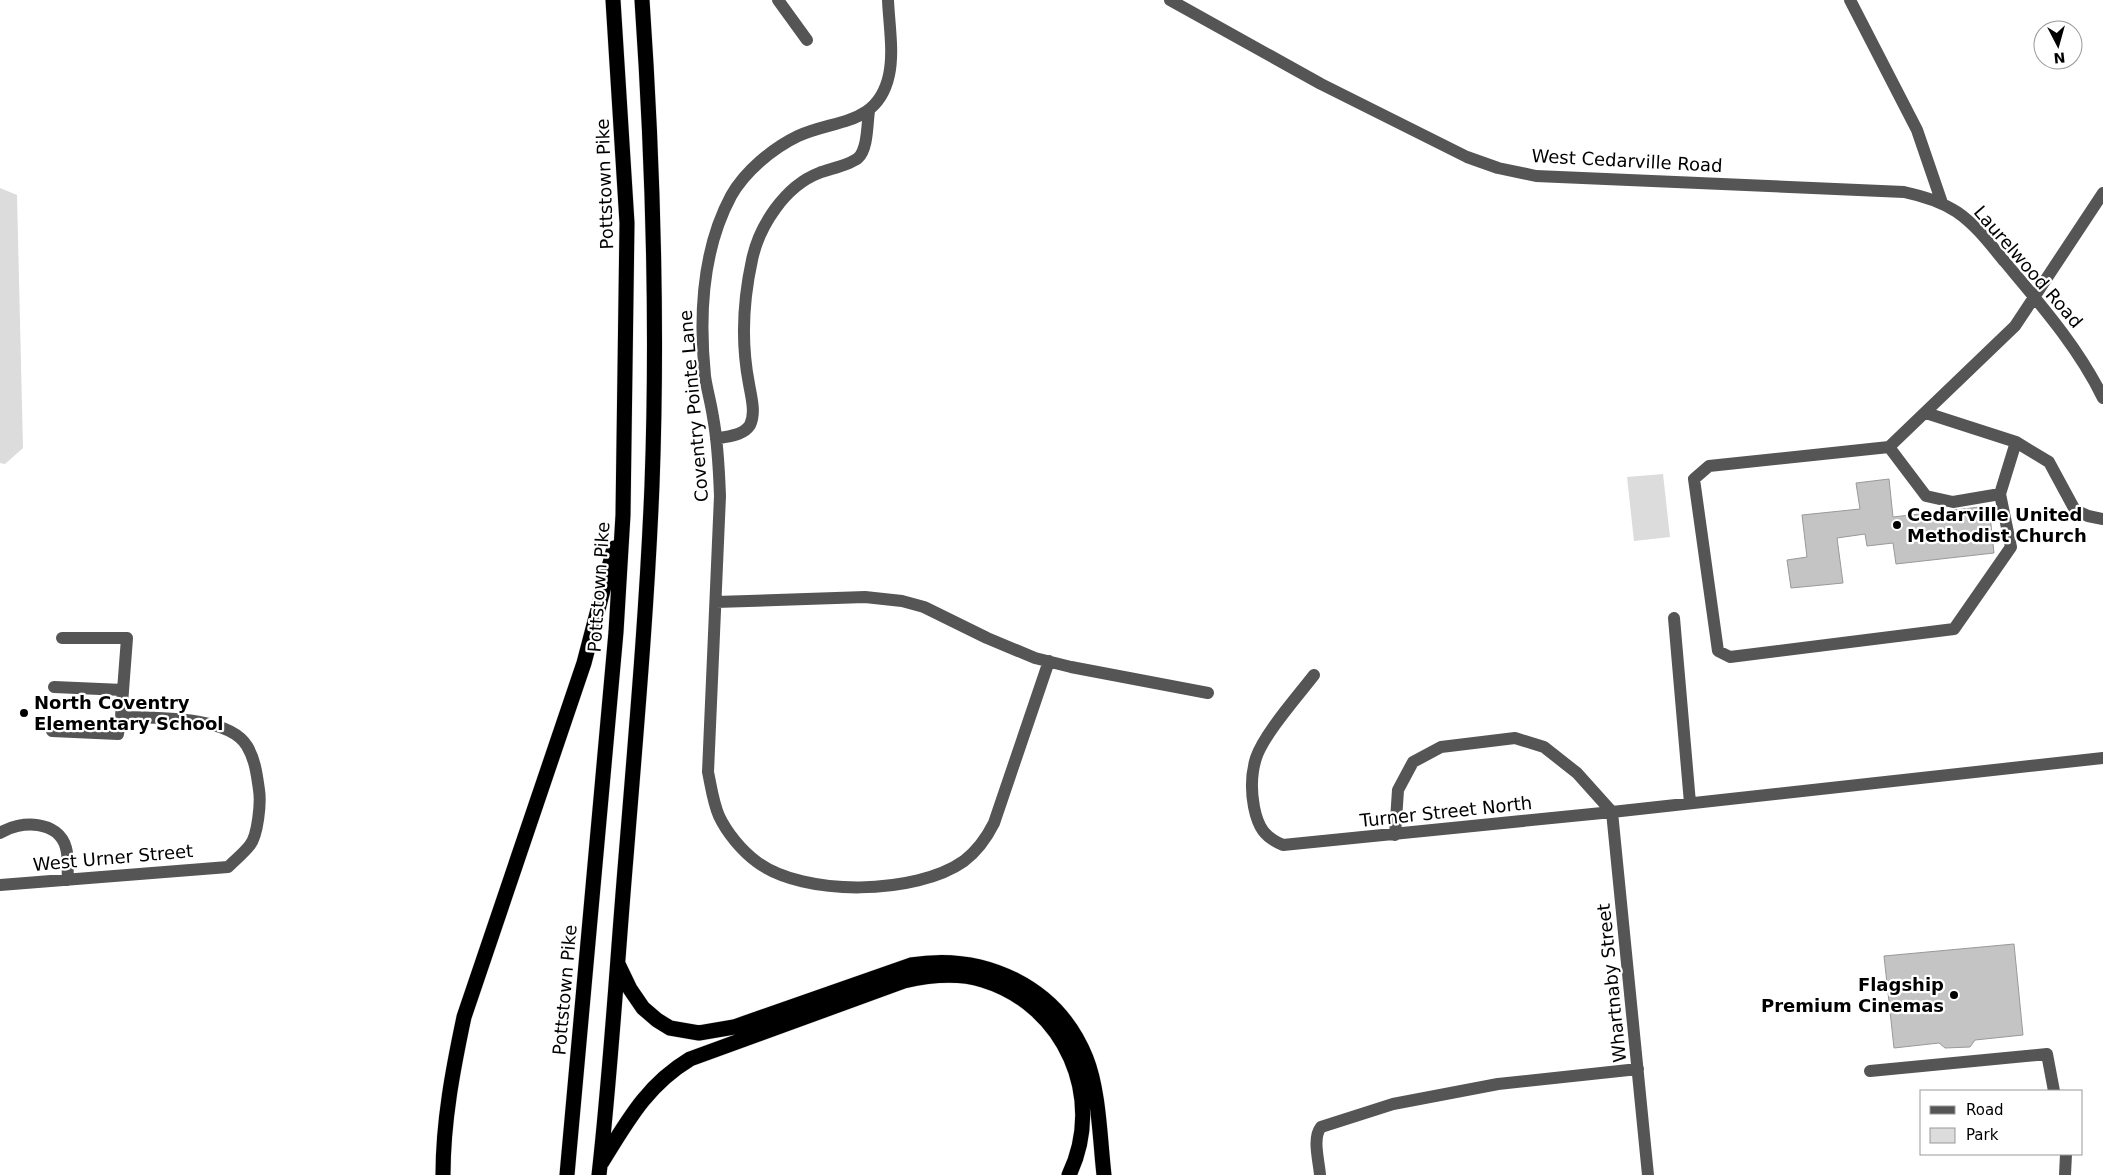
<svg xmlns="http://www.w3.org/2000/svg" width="2103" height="1175" viewBox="0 0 2103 1175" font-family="'DejaVu Sans',sans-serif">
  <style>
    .green { fill: #dcdcdc }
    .building { fill: #c4c4c4; stroke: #999 }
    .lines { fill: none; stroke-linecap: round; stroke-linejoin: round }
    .highway-casing { stroke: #dbdbdb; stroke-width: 16 }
    .minor { stroke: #555; stroke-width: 12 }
    .highway { stroke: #000; stroke-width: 15 }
    .poi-dot { fill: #000; stroke: #fff; stroke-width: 2 }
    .labels { text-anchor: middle; stroke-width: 4.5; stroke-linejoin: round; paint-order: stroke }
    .street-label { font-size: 18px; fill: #000; stroke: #fff }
    .poi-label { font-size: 18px; font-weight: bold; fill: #000; stroke: #fff; text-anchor: start }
  </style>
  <rect width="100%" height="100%" fill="#fff"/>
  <path class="green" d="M0,188l17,7 6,253 -18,16 -5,-1z
    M1663,474l7,63 -36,4 -7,-64z"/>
  <path class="building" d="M1889,479l4,38 96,-11 5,47 -98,11 -3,-21 -26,3 -2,-12 -28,4 6,45 -52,5 -4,-28 20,-3 -5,-42 58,-6 -4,-26z
    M2014,944l9,91 -48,5 -5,7 -25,1 -6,-5 -45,5 -10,-92z"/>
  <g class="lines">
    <g class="highway-casing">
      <path id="highway" d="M618,964l12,25 13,19 14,12 13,8 29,5 35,-6 177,-62c73,-12 146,21 175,93 13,32 14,82 18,117
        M602,1162c26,-42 45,-77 88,-103l214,-78c26,-6 53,-9 79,-1 82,25 123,118 86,195
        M443,1175c0,-54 10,-106 21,-158l120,-354 30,-115
        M567,1175l49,-543 7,-117 4,-292 -14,-223
        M599,1175c12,-106 18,-212 27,-318 10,-124 21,-248 26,-372 6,-162 1,-324 -10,-485"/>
    </g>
    <path class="minor" d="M778,0l29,40
      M888,0c1,24 6,52 1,75 -11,51 -54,44 -91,61 -25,12 -53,35 -67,60 -29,54 -32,120 -26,180 2,14 6,27 8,41 5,26 6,52 7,79l-12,276c3,14 5,30 11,44 8,17 23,35 38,46 47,35 159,33 207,-1 13,-10 23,-24 30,-38l55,-162
      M1170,0l151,84 146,73 31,11 38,8 368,16c19,4 36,9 53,20 19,13 33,32 48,50 36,43 73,85 98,136
      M1850,0l67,130 25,73
      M1926,413l90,29 33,20 26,48 13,6 15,3
      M716,439c11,-3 27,-3 34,-14 6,-12 1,-29 -1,-41 -8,-41 -6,-83 3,-124 7,-34 33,-74 67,-87 10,-4 31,-8 39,-15 10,-9 9,-34 11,-47
      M2016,442l-16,52 11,53 -57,82 -224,28 -12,-6 -24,-172 15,-13 180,-19 126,-121 88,-133
      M1889,447l37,49 27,6 47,-8
      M716,602l149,-5 37,4 22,6 63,31 48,20 36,9 137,26
      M1674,618l16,185
      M1314,675c-17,22 -50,59 -58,83 -5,16 -5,33 -2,49 4,20 10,30 29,38l329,-33 491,-54
      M54,687l69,3
      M52,731l66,3 3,-17
      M1612,812l36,363
      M0,833c20,-13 59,-13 66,15 3,10 1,22 2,32
      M1395,835l3,-45 15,-28 28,-15 74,-9 29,9 33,26 35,39
      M0,885l228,-18c7,-7 16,-14 22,-22 8,-10 11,-43 9,-55 -2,-15 -4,-31 -12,-44 -18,-31 -94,-28 -126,-29l6,-79h-65
      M1870,1071l177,-17 7,37
      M1320,1175c-1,-14 -8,-37 1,-48l72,-23 105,-20 140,-15
      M2065,1175l1,-21"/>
    <use href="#highway" class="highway"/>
  </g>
  <g class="poi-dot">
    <circle cx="1897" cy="525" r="5"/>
    <circle cx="24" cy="713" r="5"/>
    <circle cx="1954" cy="995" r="5"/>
  </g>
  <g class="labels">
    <g class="street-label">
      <text transform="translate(1627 161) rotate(3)" y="6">West Cedarville Road</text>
      <text transform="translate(605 184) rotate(-92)" y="6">Pottstown Pike</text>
      <text transform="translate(2028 267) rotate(49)" y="6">Laurelwood Road</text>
      <text transform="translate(694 406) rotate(-95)" y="6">Coventry Pointe Lane</text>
      <text transform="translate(599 587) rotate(-86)" y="6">Pottstown Pike</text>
      <text transform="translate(1446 812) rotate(-6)" y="6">Turner Street North</text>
      <text transform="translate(113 858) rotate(-5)" y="6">West Urner Street</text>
      <text transform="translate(1612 983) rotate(-96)" y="6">Whartnaby Street</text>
      <text transform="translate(565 990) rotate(-85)" y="6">Pottstown Pike</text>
    </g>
    <g class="poi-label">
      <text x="1907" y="521">Cedarville United<tspan x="1907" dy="21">Methodist Church</tspan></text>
      <text x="34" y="709">North Coventry<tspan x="34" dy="21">Elementary School</tspan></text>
      <text x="1944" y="991" text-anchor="end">Flagship<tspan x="1944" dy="21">Premium Cinemas</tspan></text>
    </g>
  </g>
  <rect x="1920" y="1090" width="162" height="65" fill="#ffffff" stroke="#999999"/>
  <rect x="1930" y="1106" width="25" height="8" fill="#555555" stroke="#999999"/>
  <text x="1966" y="1115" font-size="15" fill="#000000">Road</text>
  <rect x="1930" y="1128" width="25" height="15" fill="#dcdcdc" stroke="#999999"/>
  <text x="1966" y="1140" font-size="15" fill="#000000">Park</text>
  <g transform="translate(2058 45) rotate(174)"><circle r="24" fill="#ffffff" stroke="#999999"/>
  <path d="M0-4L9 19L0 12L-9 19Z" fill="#000000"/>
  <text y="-8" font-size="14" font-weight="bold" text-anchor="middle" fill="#000000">N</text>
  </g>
</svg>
